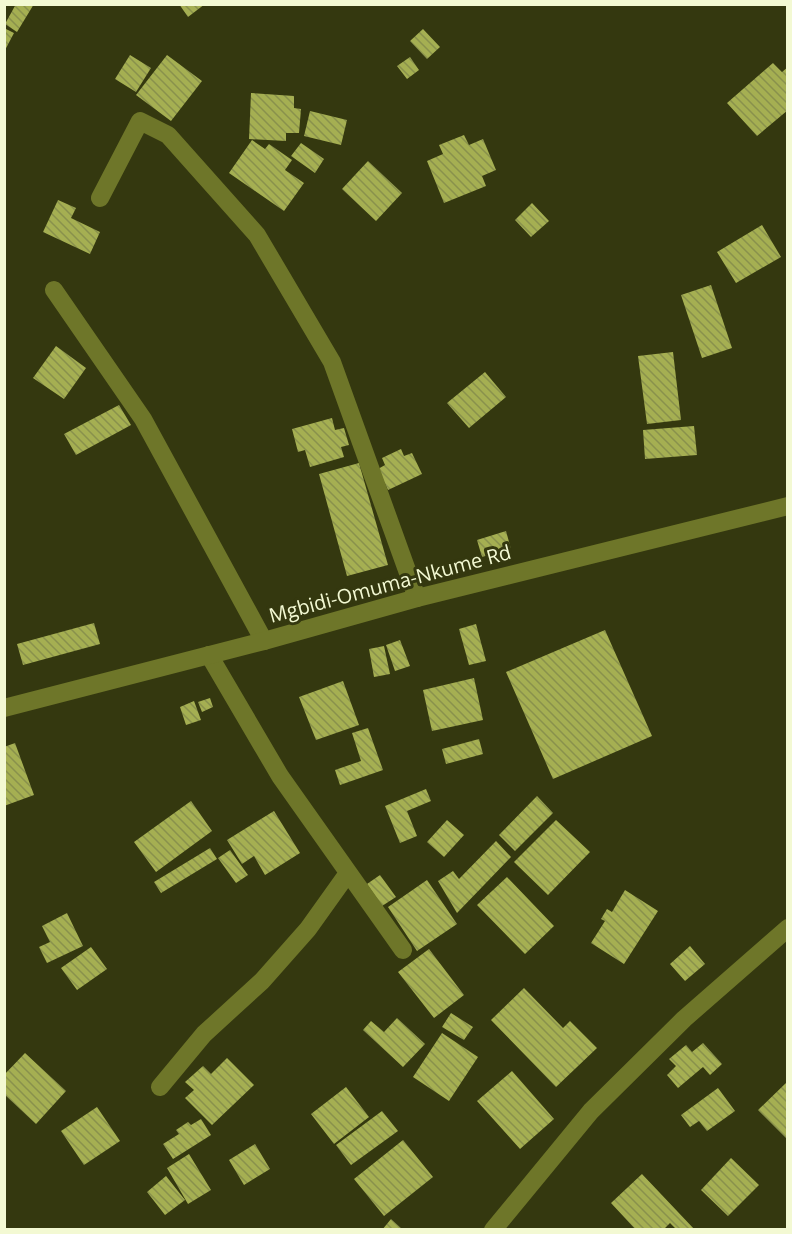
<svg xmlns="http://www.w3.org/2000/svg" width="792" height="1234" viewBox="0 0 792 1234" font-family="'Open Sans',sans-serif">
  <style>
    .building { fill: url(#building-back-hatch) }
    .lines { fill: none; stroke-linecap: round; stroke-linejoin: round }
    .minor { stroke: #6e7629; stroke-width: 18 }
    .tertiary { stroke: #6e7629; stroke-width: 18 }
    .labels { text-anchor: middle; stroke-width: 6; stroke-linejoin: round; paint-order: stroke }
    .street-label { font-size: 20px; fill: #f3f9d3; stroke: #34380f }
  </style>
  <defs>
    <pattern id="building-back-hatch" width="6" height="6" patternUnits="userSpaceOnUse" patternTransform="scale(1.5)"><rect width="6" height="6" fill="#a5af52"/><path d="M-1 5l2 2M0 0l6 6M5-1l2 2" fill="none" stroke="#89914c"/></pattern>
  </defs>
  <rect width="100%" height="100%" fill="#34380f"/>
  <path class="building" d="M16,4h18l-17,28 -12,-8z
    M179,4h26l-17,13z
    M4,28l10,5 -10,19z
    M423,29l17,18 -13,12 -17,-18z
    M130,55l21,13 -15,24 -21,-13z
    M167,55l35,26 -31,40 -35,-26z
    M410,57l9,13 -12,9 -10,-13z
    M773,63l9,9 6,-5v43l-31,26 -30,-33z
    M251,93l43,3v12l7,1 -2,24h-13v8l-37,-2z
    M310,111l37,9 -6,25 -37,-9z
    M464,135l5,10 14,-6 13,31 -14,6 4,10 -42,17 -17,-42 16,-7 -4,-9z
    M252,140l13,9 4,-5 23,16 -7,10 19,13 -20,28 -55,-38z
    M301,143l23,16 -9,14 -24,-17z
    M368,161l34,32 -26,28 -34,-32z
    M58,200l18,8 -5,10 29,14 -10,22 -47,-22z
    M532,203l17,18 -18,16 -16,-17z
    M762,225l19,32 -45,26 -19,-31z
    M711,285l21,63 -30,10 -21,-63z
    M56,346l30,22 -22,31 -31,-21z
    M673,352l8,68 -34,4 -9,-68z
    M485,372l21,25 -37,31 -22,-25z
    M119,405l12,20 -55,30 -12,-21z
    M332,418l3,12 9,-2 5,17 -8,2 3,10 -34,10 -5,-17 -7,2 -6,-23z
    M694,426l3,29 -52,4 -2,-29z
    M401,449l3,7 8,-3 10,21 -34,16 -10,-21 7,-4 -3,-7z
    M359,463l29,102 -41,11 -28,-102z
    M506,531l5,18 -29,8 -5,-17z
    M94,623l6,21 -77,21 -6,-21z
    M476,624l10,37 -17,4 -10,-36z
    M605,630l47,106 -99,43 -47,-107z
    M400,640l10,26 -15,5 -9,-26z
    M384,646l6,28 -16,3 -5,-28z
    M474,678l9,42 -51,11 -9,-41z
    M343,681l16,44 -43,15 -17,-43z
    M210,698l3,9 -11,5 -4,-10z
    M194,701l7,19 -15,5 -6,-18z
    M368,728l15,42 -43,15 -5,-15 26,-9 -9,-28z
    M479,739l4,15 -37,10 -4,-15z
    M15,743l19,52 -30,11v-59z
    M426,789l5,12 -24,10 10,25 -17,7 -15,-37z
    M537,796l16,17 -38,38 -16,-16z
    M191,801l21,30 -56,41 -22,-30z
    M274,811l26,42 -35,22 -11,-19 -12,8 -15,-24z
    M447,820l17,15 -20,22 -17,-15z
    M556,820l34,32 -42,43 -34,-33z
    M496,841l15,16 -54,56 -19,-32 15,-10 6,8z
    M210,848l7,11 -56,34 -7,-11z
    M230,850l18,25 -12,8 -18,-25z
    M380,875l16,22 -14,9 -15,-22z
    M507,877l47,49 -29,28 -48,-49z
    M427,880l30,44 -40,27 -29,-44z
    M625,890l33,21 -34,53 -33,-21 14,-22 -4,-2 6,-10 5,3z
    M67,913l16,33 -36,17 -8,-16 11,-5 -8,-16z
    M690,946l15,18 -20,17 -15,-17z
    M91,947l16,22 -30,21 -16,-22z
    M429,949l35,46 -30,23 -36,-46z
    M524,988l39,40 7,-7 27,27 -41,39 -65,-67z
    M451,1013l22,14 -9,13 -22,-13z
    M397,1018l28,26 -22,23 -40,-37 8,-9 13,11z
    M442,1033l36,24 -29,44 -36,-24z
    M703,1043l19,21 -12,11 -7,-8 -25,21 -11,-13 9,-9 -7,-7 17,-14 6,7z
    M25,1053l41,38 -30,33 -32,-30v-19z
    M227,1058l27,27 -42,40 -27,-27 9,-8 -9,-8 18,-16 8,8z
    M512,1071l42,48 -34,30 -43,-48z
    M788,1081v59l-30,-30z
    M346,1087l23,30 -35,27 -23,-30z
    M718,1088l17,23 -28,20 -8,-10 -9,6 -9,-12z
    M97,1107l23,34 -36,24 -23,-34z
    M382,1111l16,20 -47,34 -15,-20z
    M201,1119l10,16 -38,24 -10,-15 16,-10 -3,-4 12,-8 3,3z
    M403,1140l30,37 -49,39 -30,-37z
    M255,1144l15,25 -26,16 -15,-25z
    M189,1154l22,36 -23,14 -21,-36z
    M731,1158l28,27 -31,31 -27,-26z
    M642,1174l53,56h-18l-7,-7 -7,7h-27l-25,-27z
    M166,1176l19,24 -20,15 -18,-23z
    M391,1219l12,11h-21z"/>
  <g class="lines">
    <path class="minor" d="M100,198l40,-77 28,14 89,100 75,127 85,236
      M54,290l89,129 121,222
      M209,655l71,121 123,174
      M160,1087l44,-53 58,-53 46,-52 40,-56
      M493,1230l98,-119 93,-92 104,-91"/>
    <path class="tertiary" d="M4,708l260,-67 153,-43 371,-92"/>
  </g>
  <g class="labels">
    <g class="street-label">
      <text transform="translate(390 584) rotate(-15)" y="7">Mgbidi-Omuma-Nkume Rd</text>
    </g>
  </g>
  <rect width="792" height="1234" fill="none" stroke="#f3f9d3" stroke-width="12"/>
</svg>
